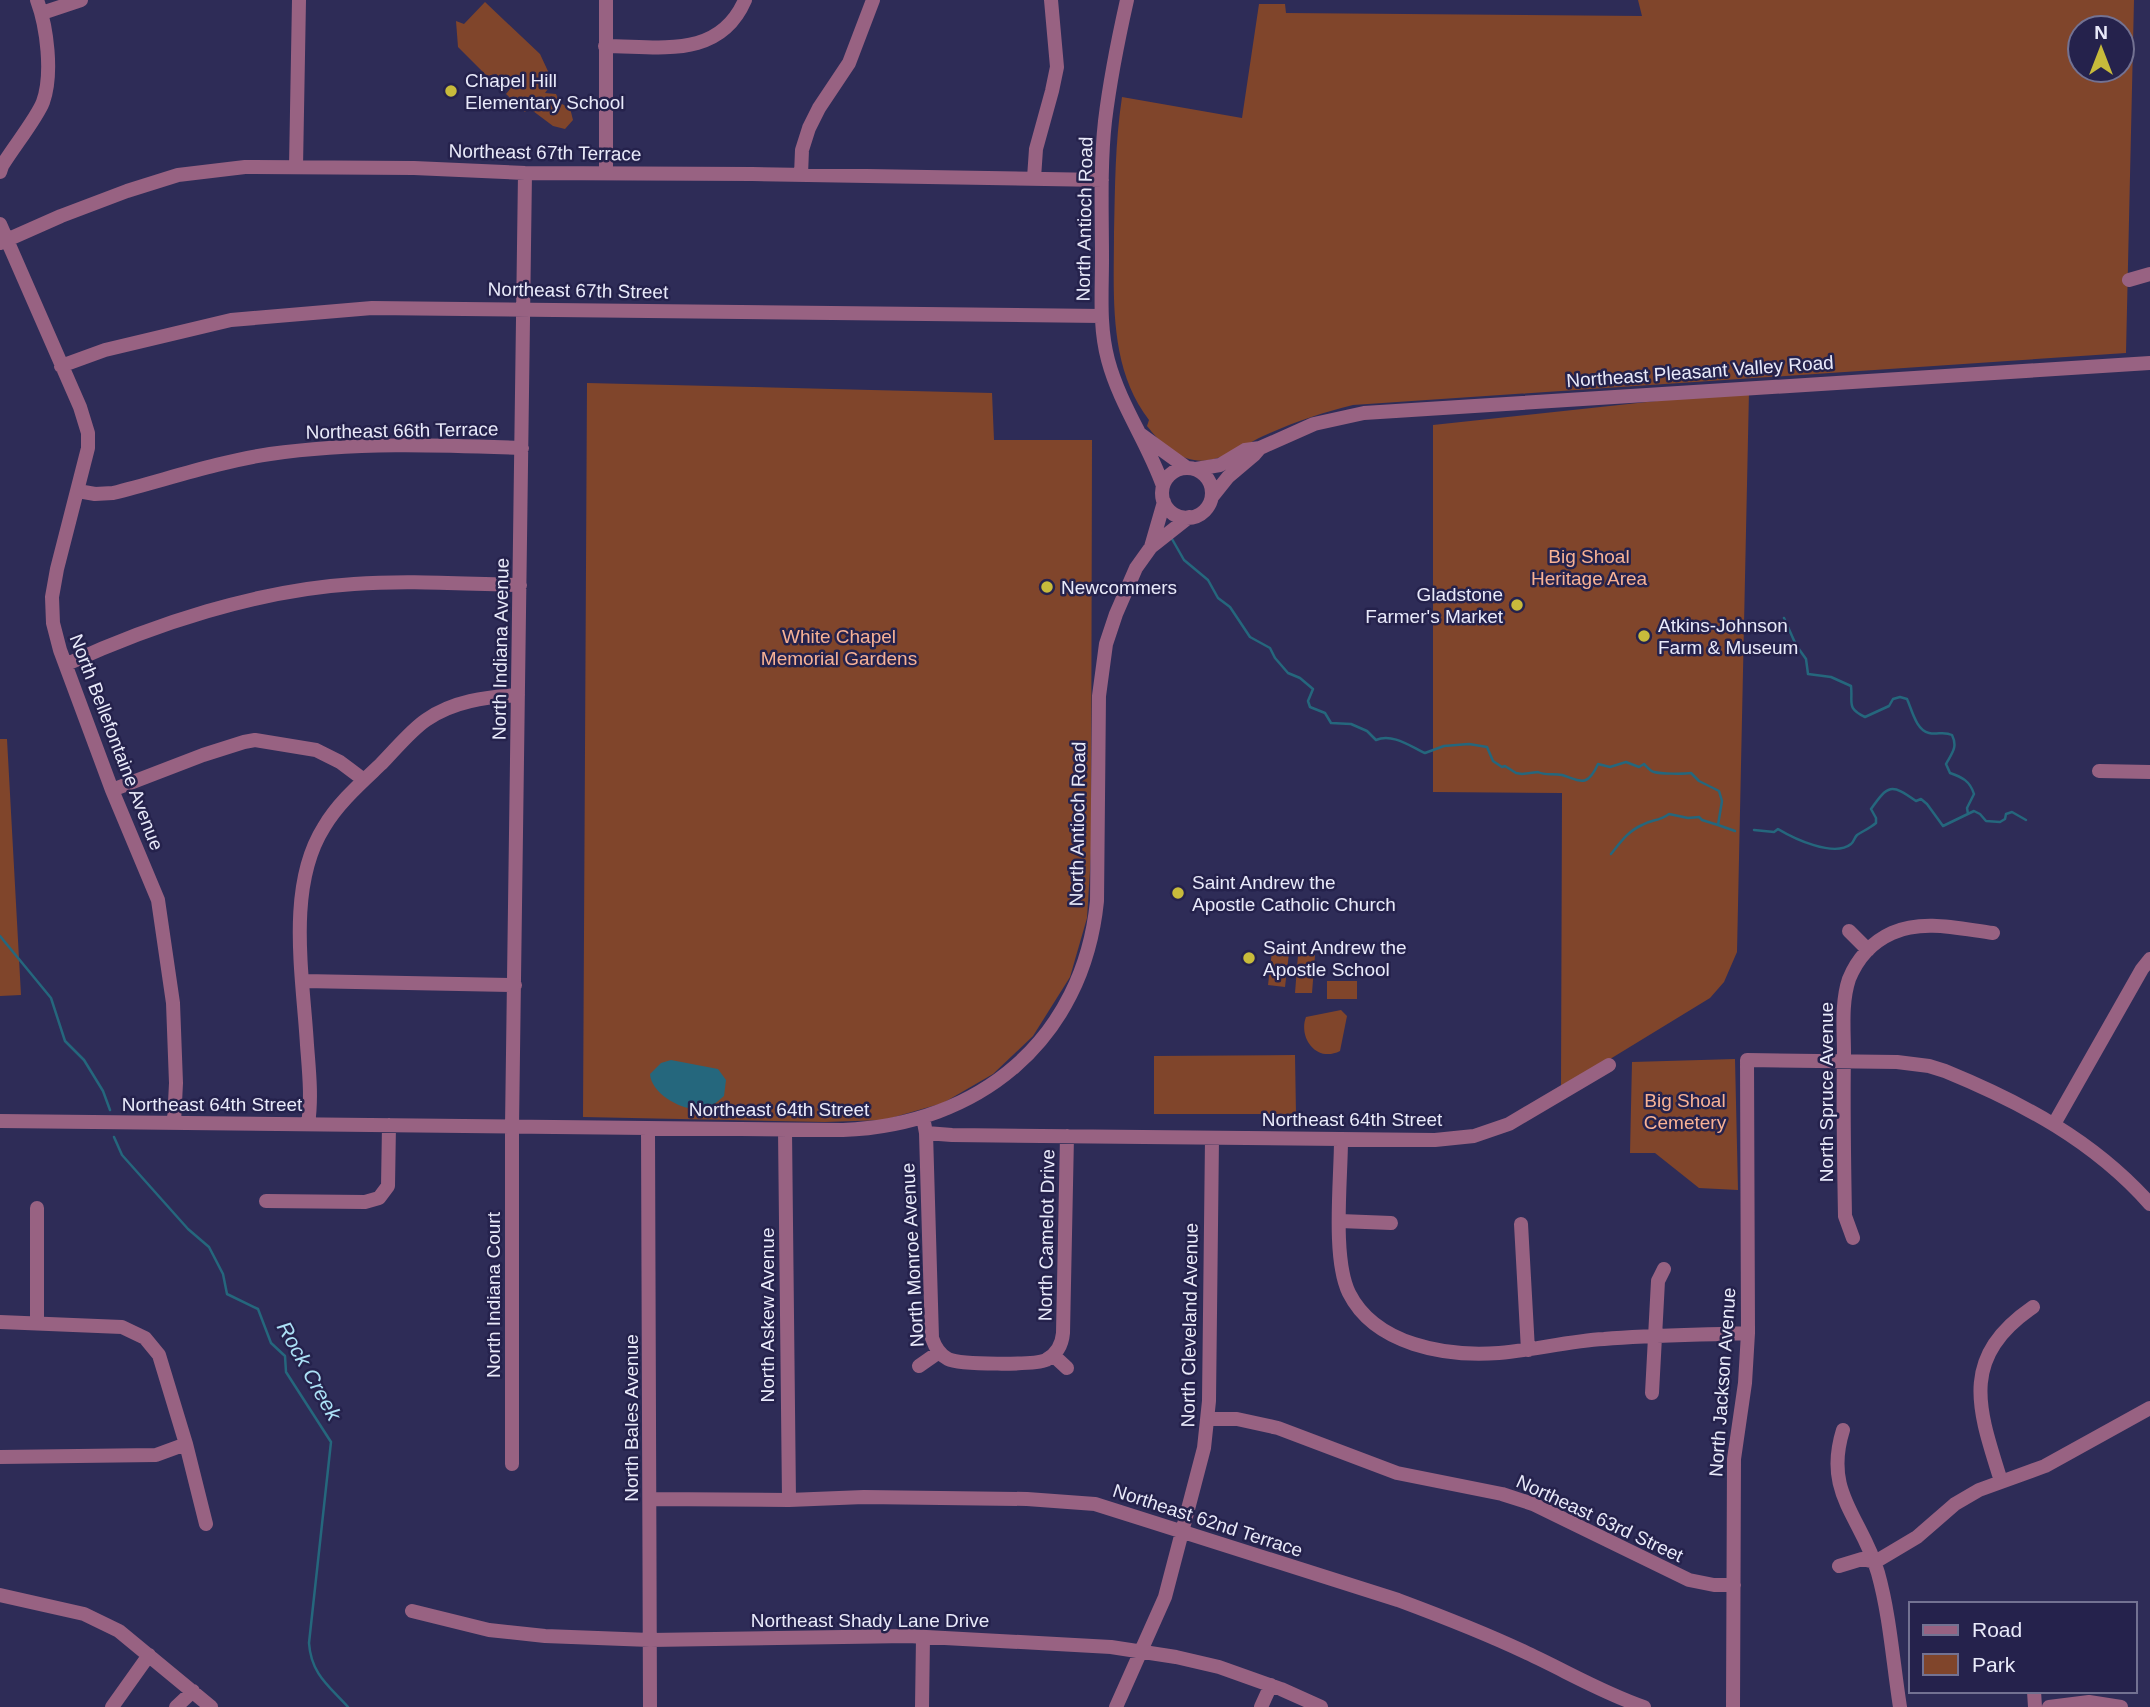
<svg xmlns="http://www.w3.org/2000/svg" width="2150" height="1707" viewBox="0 0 2150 1707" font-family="Helvetica,sans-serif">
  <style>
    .green { fill: #80452b; fill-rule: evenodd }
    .water { fill: #25677d }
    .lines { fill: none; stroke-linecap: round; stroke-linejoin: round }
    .stream { stroke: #25677d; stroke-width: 2.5 }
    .minor { stroke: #986282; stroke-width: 14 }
    .poi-dot { fill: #c8bb3b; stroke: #25224c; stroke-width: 2.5 }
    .labels { text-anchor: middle; stroke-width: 5; stroke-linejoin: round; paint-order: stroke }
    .poi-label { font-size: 19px; fill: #e9eafa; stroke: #25224c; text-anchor: start }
    .street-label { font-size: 19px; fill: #e9eafa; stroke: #25224c }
    .park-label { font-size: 19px; fill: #f8b295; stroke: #25224c }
    .water-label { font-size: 21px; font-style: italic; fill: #ace1f6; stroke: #25224c }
  </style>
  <rect width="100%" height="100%" fill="#2e2c57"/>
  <path class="green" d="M1638,0h496l-8,353 -773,52c-29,7 -56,16 -83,28 -23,9 -50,32 -76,27 -20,-3 -35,-19 -47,-34l2,-6c-41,-53 -35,-125 -35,-188 1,-45 1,-89 8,-135l120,21 17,-114h26l1,9 356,3zM2080,28h42v42h-42z
    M485,2l55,52 13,28 -8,11 11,1 4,9 10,5 3,12 -8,9 -12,-3 -24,-18 -4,4 -19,-18 5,-6 -15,-14 -9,2 -29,-29 -2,-26 8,3z
    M587,383l405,10 2,47h98l-1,414 -4,64 -17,59 -37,59 -40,38 -50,29 -59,17 -59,2 -242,-5z
    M1749,391l-12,561 -13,30 -14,16 -149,91 1,-296 -129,-1v-367z
    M0,739h7l14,256 -21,1z
    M1272,951l17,2 -4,34 -17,-2z
    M1298,955h17l-3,38h-17z
    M1327,981h30v18h-30z
    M1341,1010l6,6 -7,35c-23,12 -42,-13 -34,-34z
    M1295,1055l1,59h-142v-58z
    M1735,1059l3,131 -39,-2 -44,-35h-25l2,-91z"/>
  <path class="water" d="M671,1060l47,9 8,11 -2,16c-8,7 -15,13 -25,13 -19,1 -48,-16 -49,-35l11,-11z"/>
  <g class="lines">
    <path class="stream" d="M1172,539l12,21 24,20 10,18 12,9 20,30 20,11 5,10 13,15 12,5 13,11 -5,12 2,6 15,6 6,10 20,1 16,7 9,9c16,-7 34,6 49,13l19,-7 25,-2 18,3 6,14 9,6 3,-1 11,7 6,1 16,-2c8,4 15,1 24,3 19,6 25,13 36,-11l12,3 16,-5 13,5 5,-3c3,3 6,7 10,8 7,2 30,2 37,1l8,8 20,10 3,10 -4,24 17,6
      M1784,618l12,27 10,14 2,15 23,3 20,9c2,17 -5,22 14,31l24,-11 4,-7 7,-2 7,2c5,11 9,31 22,34 8,2 15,-2 23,2 6,12 0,18 -6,29l4,9c12,4 20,8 24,21l-7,14 1,6
      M1754,830l20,2 4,-3c15,9 56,29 73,15 3,-2 3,-6 6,-9 6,-4 13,-7 19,-12v-5l-5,-9c17,-24 20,-26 45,-8l5,-2 6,5 16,22 31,-15 6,3 6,7 14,1 5,-3 1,-5 6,-2 14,8
      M1611,854c9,-11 17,-23 31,-29 10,-6 16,-3 27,-11l19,4 11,-1 3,3 16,5
      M0,936l51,62 14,43 19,19 19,31 7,19
      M114,1137l8,18 66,74 21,18 14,27 4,20 31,15 13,34 14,13 1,16 45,70 -22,201c2,31 20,43 39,64"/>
    <path class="minor" d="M1127,0c-9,40 -17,80 -22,121 -5,45 -3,92 -3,138 0,34 -3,68 6,101 12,45 40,83 55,126
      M42,13l39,-13
      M605,46c54,0 114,14 140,-46
      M296,167l3,-167
      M0,172l2,-6c10,-17 35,-48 41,-64 10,-28 4,-75 -6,-102
      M606,173v-173
      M801,175l1,-25 7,-22 10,-20 30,-45 24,-63
      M1034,178l2,-29 16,-58 5,-24 -6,-67
      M0,224l80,183 8,26v15l-31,121 -5,28 1,26 7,27 52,140 46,110 15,103 3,80 -2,40
      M0,243l61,-27 66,-25 51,-16 67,-8 169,1 111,5 227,1 350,6
      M2129,280l21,-6
      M61,366l44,-16 126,-30 141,-12 729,8
      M1140,434l47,34
      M1162 493a25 25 0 1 1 50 0a25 25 0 1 1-50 0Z
      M1196,469l24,-4 25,-15 15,-2 54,-24 50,-11 786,-50
      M78,491l17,3 18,-1c52,-13 104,-31 157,-39 83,-12 168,-9 252,-6
      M1212,497l16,-20 26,-22 6,-7
      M1151,547l13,-45
      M67,664c87,-40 191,-74 287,-80 55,-4 111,0 166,1
      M2099,771l51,1
      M112,790l91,-35 41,-13 11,-2 61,10 24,12 24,18
      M1849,931l19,19
      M304,981l211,4
      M923,1117l3,16 26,2 483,5 39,-4 35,-12 100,-59
      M0,1121l843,9c136,-5 240,-90 254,-229l2,-205 7,-52 10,-30 20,-46 15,-21 38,-30
      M308,1124c4,-26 1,-53 -1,-79 -4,-69 -21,-158 17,-218 14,-24 37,-44 57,-63 14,-14 29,-33 45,-44 27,-19 60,-23 92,-25
      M2054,1124l88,-155 8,-10
      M648,1129l2,578
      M785,1130l4,370
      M926,1133l6,205c3,9 8,17 16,21 12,6 87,6 98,1 11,-6 16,-15 17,-27l4,-197
      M1341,1140c0,40 -9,118 8,153 26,52 97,64 150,60 35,-3 70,-12 105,-14 48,-4 96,-4 144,-6
      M266,1201l99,1 14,-4 9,-12 1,-61
      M37,1208v114
      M1340,1221l51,2
      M1521,1224l7,126
      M1853,1238l-8,-22c-1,-54 -2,-108 -1,-162 0,-24 -3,-51 5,-75 8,-20 23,-37 43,-46 31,-14 69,-4 101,0
      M0,1322l122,5 23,11 14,17 27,89 20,80
      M1053,1355l14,13
      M919,1366l20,-14
      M1652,1393l6,-112 6,-12
      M1208,1419h29l41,9 119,45 105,21 31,10 156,76 25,5h20
      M1843,1430c-20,64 19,87 35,143 12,43 15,90 22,134
      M0,1457l156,-2 30,-11
      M512,1464v-338l13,-953
      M2001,1481c-23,-73 -42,-123 32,-174
      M650,1499l139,1 75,-3 163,2 68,5 303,96c43,16 87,33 129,53 39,18 76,40 117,54
      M1839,1566l23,-7 13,3 42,-25 38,-33 24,-14 66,-24 105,-58
      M0,1595l84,19 35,17 92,76
      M412,1611l77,19 56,6 105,4 258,-4 203,11 65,10 43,10 62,22 40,18
      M2034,1691l1,16
      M112,1707l37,-52
      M176,1707l17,-16
      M922,1707l1,-70
      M1116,1707l49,-110 39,-149 5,-47 3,-263
      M1261,1707l10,-22
      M1733,1707l1,-248 11,-76 3,-50 -1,-273 150,2 32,4 16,5c78,32 149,70 205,133
      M2049,1707l40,-5 32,5"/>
  </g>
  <g class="poi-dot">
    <circle cx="451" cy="91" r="7"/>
    <circle cx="1047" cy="587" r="7"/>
    <circle cx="1517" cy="605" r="7"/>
    <circle cx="1644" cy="636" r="7"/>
    <circle cx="1178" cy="893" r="7"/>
    <circle cx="1249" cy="958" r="7"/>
  </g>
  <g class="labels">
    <g class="poi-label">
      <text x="465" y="87">Chapel Hill<tspan x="465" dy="22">Elementary School</tspan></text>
      <text x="1061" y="594">Newcommers</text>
      <text x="1503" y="601" text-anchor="end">Gladstone<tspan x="1503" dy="22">Farmer's Market</tspan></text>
      <text x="1658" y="632">Atkins-Johnson<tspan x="1658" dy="22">Farm &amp; Museum</tspan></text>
      <text x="1192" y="889">Saint Andrew the<tspan x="1192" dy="22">Apostle Catholic Church</tspan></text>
      <text x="1263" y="954">Saint Andrew the<tspan x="1263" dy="22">Apostle School</tspan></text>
    </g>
    <g class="street-label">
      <text transform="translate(545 152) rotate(1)" y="7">Northeast 67th Terrace</text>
      <text transform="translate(1084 219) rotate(-89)" y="7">North Antioch Road</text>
      <text transform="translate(578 290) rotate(1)" y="7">Northeast 67th Street</text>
      <text transform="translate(1700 371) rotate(-4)" y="7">Northeast Pleasant Valley Road</text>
      <text transform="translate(402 430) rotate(-1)" y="7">Northeast 66th Terrace</text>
      <text transform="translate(500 649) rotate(-89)" y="7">North Indiana Avenue</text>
      <text transform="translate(117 742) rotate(69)" y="7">North Bellefontaine Avenue</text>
      <text transform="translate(1077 824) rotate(-89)" y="7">North Antioch Road</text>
      <text transform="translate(1826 1092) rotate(-90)" y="7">North Spruce Avenue</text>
      <text x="212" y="1111">Northeast 64th Street</text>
      <text x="779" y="1116">Northeast 64th Street</text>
      <text x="1352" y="1126">Northeast 64th Street</text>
      <text transform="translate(1046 1235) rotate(-89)" y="7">North Camelot Drive</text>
      <text transform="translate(912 1255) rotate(-93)" y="7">North Monroe Avenue</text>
      <text transform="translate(493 1295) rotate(-90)" y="7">North Indiana Court</text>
      <text transform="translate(767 1315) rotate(-90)" y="7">North Askew Avenue</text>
      <text transform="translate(1189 1325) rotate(-89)" y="7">North Cleveland Avenue</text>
      <text transform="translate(1722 1382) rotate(-86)" y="7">North Jackson Avenue</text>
      <text transform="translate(631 1418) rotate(-90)" y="7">North Bales Avenue</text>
      <text transform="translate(1600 1518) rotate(25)" y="7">Northeast 63rd Street</text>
      <text transform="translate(1208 1520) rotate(18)" y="7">Northeast 62nd Terrace</text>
      <text x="870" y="1627">Northeast Shady Lane Drive</text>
    </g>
    <g class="park-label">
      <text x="1589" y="563">Big Shoal<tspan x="1589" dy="22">Heritage Area</tspan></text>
      <text x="839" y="643">White Chapel<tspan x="839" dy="22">Memorial Gardens</tspan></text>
      <text x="1685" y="1107">Big Shoal<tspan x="1685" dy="22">Cemetery</tspan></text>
    </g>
    <g class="water-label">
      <text transform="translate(309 1371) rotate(61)" y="7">Rock Creek</text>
    </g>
  </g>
  <rect x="1909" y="1602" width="228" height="91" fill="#25224c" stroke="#737292" stroke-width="2"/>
  <rect x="1923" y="1625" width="35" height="10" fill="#986282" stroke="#737292" stroke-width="2"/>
  <text x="1972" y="1637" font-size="21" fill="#e9eafa">Road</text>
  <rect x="1923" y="1654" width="35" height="21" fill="#80452b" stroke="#737292" stroke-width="2"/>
  <text x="1972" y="1672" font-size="21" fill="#e9eafa">Park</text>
  <g transform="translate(2101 49)"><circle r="33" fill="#25224c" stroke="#737292" stroke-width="2"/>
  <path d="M0-5L12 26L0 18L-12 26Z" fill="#c8bb3b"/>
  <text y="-10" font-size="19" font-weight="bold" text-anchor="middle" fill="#e9eafa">N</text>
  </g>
</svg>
